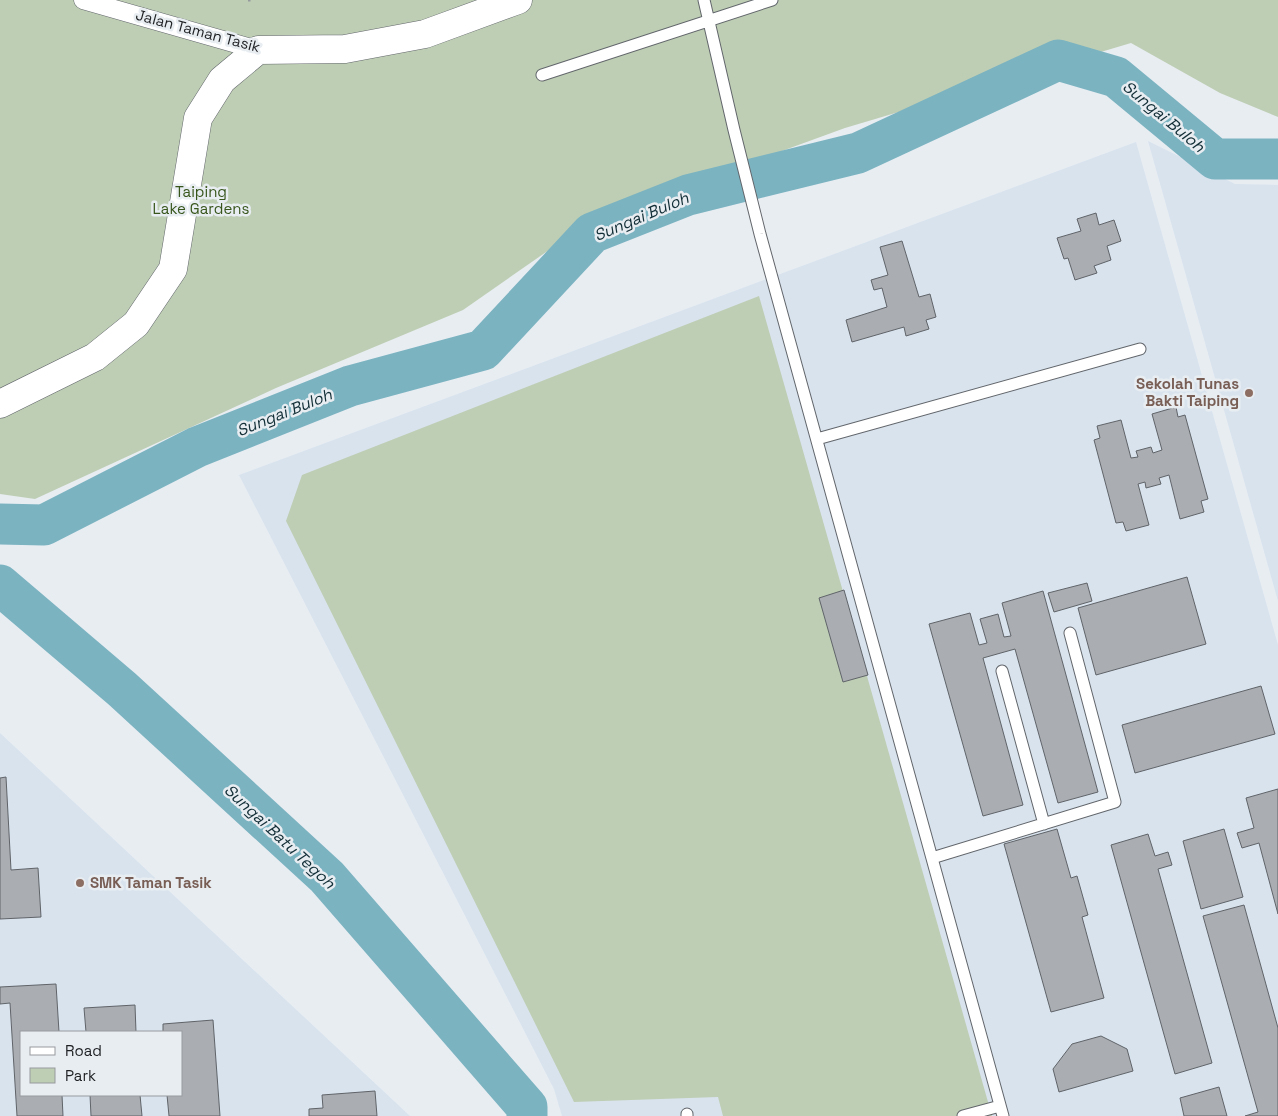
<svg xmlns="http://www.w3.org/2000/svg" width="1278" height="1116" viewBox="0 0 1278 1116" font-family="'Space Grotesk',sans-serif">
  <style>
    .built { fill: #d8e3ee; fill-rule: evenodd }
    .green { fill: #beceb4 }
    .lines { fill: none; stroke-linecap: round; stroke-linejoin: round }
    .river { stroke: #7bb3c1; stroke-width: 41 }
    .building { fill: #aaaeb3; stroke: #606469 }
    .service-casing { stroke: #62666b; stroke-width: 13 }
    .pedestrian-casing { stroke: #62666b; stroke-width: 19 }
    .tertiary-casing { stroke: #62666b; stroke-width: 29 }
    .path { stroke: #969a9e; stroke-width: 3; stroke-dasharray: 2.5 4; stroke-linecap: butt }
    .service { stroke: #fff; stroke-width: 11 }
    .pedestrian { stroke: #fff; stroke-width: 18 }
    .tertiary { stroke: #fff; stroke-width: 28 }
    .education-dot { fill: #8d6e63; stroke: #e8edf2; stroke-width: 2 }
    .labels { text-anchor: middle; stroke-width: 5; stroke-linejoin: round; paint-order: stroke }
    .street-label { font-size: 15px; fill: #1e2022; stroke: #e8edf2 }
    .park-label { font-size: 15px; fill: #38561c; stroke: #e8edf2 }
    .education-label { font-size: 15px; font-weight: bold; fill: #785e54; stroke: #e8edf2; text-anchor: end }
    .water-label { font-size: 16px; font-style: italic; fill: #122e36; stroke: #e8edf2 }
  </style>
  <rect width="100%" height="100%" fill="#e8edf2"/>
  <path class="built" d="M1148,141l87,43 43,1v416z
    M1136,142l142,503v471h-716l-8,-27 -315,-614z
    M0,733l410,383h-410zM21,1032h160v63h-160z"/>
  <path class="green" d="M0,0h1278v117l-58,-24 -89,-50 -286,85 -253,92 -129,90 -187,78 -241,111 -35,-5z
    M759,296l233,820h-269l-5,-19 -144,5 -288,-581 16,-46z"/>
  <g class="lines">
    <path class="river" d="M0,524l44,1 153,-78 153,-61 133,-36 109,-117 96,-38 170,-42 200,-93 58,17 99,82h63
      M0,585l122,104 205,188 200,230v9"/>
  </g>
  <path class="building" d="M1096,213l3,12 15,-5 7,21 -14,5 4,14 -17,6 3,7 -22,7 -7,-22 -4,1 -7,-21 24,-7 -4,-12z
    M902,241l17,56 11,-3 6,23 -10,3 3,9 -23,7 -2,-9 -52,15 -6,-22 41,-13 -5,-19 -8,2 -3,-10 17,-5 -8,-28z
    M1176,407l2,10 7,-2 23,84 -7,2 3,11 -24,7 -11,-44 -10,3 2,6 -15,4 -1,-6 -7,2 11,41 -23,6 -3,-9 -7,1 -22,-83 6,-2 -3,-12 24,-6 10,38 7,-1 -2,-6 15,-4 2,6 9,-3 -10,-36z
    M1187,577l19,67 -110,31 -18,-67z
    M1087,583l5,18 -38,11 -6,-19z
    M844,590l24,85 -25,7 -24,-84z
    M1043,591l55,201 -40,11 -43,-154 -32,9 40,147 -40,11 -54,-192 41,-11 9,32 8,-2 -7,-24 18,-5 6,23 7,-1 -9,-33z
    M1261,686l14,48 -140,39 -13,-48z
    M6,777l5,93 27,-2 3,49 -41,2v-141z
    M1278,789v125l-19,-71 -17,5 -5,-15 17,-5 -8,-30z
    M1057,829l14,49 6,-2 11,39 -6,2 22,81 -53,14 -47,-168z
    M1224,829l19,68 -42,12 -18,-68z
    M1148,834l7,22 13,-4 4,13 -14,4 54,194 -37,11 -64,-229z
    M1244,905l34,123v88h-33l13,-4 -55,-196z
    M56,984l3,48h-38v63h41l1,21h-46l-7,-113 -10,1v-17z
    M135,1005l1,27h-50l-2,-24z
    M213,1020l7,96h-51l-2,-21h14v-63h-18v-8z
    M1101,1036l26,13 6,22 -74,21 -6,-23 19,-25z
    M1219,1087l8,29h-43l-4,-18z
    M375,1091l2,25h-68v-7l14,-1 -1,-13z
    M90,1095h50l2,21h-51z"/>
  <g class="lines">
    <g class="service-casing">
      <path id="service" d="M704,0l30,130 26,104 243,882
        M542,75l230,-75
        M817,439l323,-90
        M1002,671l42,153
        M932,858l183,-56 -45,-169
        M687,1114v2
        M963,1116l37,-10"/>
    </g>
    <g class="pedestrian-casing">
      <path id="pedestrian" d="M83,0l175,50"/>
    </g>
    <g class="tertiary-casing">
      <path id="tertiary" d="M0,404l95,-47 41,-33 37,-55 25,-151 24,-38 36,-30 87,-1 80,-15 93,-34"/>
    </g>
    <path class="path" d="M248,0h3"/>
    <use href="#service" class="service"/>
    <use href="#pedestrian" class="pedestrian"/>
    <use href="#tertiary" class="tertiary"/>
  </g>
  <g class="education-dot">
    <circle cx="1249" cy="393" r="5"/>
    <circle cx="80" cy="883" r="5"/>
  </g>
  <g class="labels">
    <g class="street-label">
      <text transform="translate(198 31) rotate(15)" y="5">Jalan Taman Tasik</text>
    </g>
    <g class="park-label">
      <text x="201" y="197">Taiping<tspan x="201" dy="17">Lake Gardens</tspan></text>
    </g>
    <g class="education-label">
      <text x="1239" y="389">Sekolah Tunas<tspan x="1239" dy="17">Bakti Taiping</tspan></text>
      <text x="90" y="888" text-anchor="start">SMK Taman Tasik</text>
    </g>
    <g class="water-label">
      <text transform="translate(1164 116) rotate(40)" y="6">Sungai Buloh</text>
      <text transform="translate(641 216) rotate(-23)" y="6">Sungai Buloh</text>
      <text transform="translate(284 412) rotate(-22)" y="6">Sungai Buloh</text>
      <text transform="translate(280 836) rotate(43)" y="6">Sungai Batu Tegoh</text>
    </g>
  </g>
  <rect x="20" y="1031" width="162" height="65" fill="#e8edf2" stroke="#979b9f"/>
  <rect x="30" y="1047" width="25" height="8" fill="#ffffff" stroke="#979b9f"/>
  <text x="65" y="1056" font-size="15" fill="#1e2022">Road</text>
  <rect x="30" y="1068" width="25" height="15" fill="#beceb4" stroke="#979b9f"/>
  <text x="65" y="1081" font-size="15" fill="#1e2022">Park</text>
</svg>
